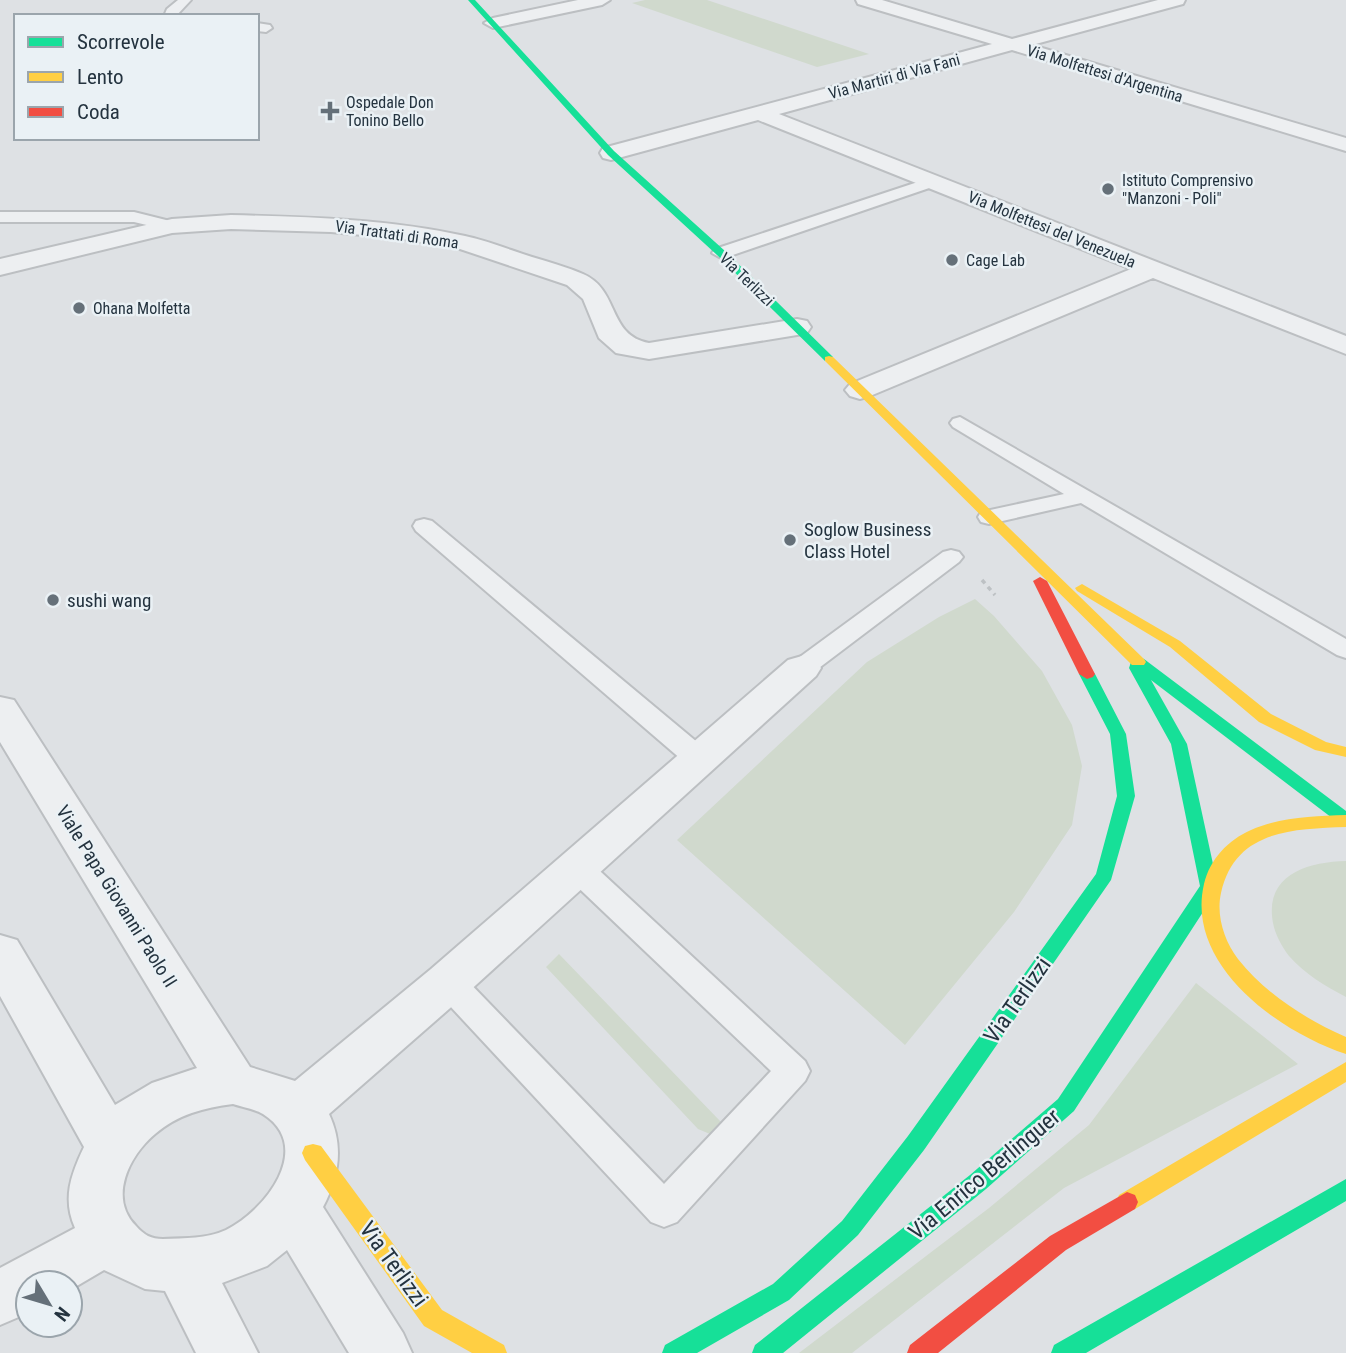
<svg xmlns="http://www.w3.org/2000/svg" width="1346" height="1353" viewBox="0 0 1346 1353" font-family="'Roboto Condensed',sans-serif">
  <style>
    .green { fill: #d0d9cd }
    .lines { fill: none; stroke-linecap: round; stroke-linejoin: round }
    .lane-casing { stroke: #bcbfc2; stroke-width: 4 }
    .street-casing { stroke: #bcbfc2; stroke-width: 4 }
    .path { stroke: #bdc1c4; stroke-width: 3.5; stroke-dasharray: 4.5 4.5; stroke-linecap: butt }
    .lane { fill: #edeff1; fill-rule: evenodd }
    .street { fill: #edeff1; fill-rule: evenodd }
    .fast { fill: #16e098; fill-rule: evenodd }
    .slow { fill: #ffcf43; fill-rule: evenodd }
    .jam { fill: #f24e42; fill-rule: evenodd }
    .poi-dot { fill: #657079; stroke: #eaf1f5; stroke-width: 2.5 }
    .labels { text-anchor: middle; stroke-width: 5; stroke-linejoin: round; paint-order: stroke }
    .far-street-label { font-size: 16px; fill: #24333f; stroke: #eaf1f5 }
    .far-poi-label { font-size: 16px; fill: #24333f; stroke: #eaf1f5; text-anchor: start }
    .poi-label { font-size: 19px; fill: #24333f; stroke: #eaf1f5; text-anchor: start }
    .street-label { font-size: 19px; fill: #24333f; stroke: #eaf1f5 }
    .near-street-label { font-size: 23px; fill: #24333f; stroke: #eaf1f5 }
  </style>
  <rect width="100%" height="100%" fill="#dee1e4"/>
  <path class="green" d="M645,0h62l162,54 -52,13 -185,-64z
    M975,599l19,17 48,55 30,54 10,41 -10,59 -58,87 -109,133 -228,-205 190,-178 72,-45z
    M1346,861v136c-21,-11 -41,-23 -57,-41 -7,-9 -14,-22 -16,-33 -9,-48 34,-61 73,-62z
    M559,954l162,168 -11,12 -12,-5 -152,-162z
    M1196,983l102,81 -234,124 -212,165h-53l190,-145 100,-83z"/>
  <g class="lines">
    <g class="lane-casing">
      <path id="lane" d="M178,0h13l-15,16h-12l3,-7z
        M257,23l13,2 2,3 -6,4 -9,-1z
        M933,177l5,2 3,3 -3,3 -211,72 -6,1 -9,-5 3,-4z
        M0,212h134l44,11 2,3 -8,5 -38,-9h-134z
        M960,417l386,222v19l-9,-3 -256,-152 -92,21 -8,-2 -3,-5 3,-5 83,-18 -111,-67 -3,-4 3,-4z
        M424,519l8,2 277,231 4,7 -4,7 -10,2 -10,-2 -273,-235 -3,-5 3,-5z
        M951,550l8,2 4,5 -4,5 -148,112 -9,2 -9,-2 -4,-6 4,-6 150,-110z
        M577,857l11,3 217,201 5,10 -5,10 -128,141 -13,5 -13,-5 -215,-231 -4,-9 4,-9 12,-4 12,4 204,211 107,-113 -205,-195 -4,-8 4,-8z"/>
    </g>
    <g class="street-casing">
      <path id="street" d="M578,0h32l-8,5 -109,23 -9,-5 9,-5z
        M856,0h26l130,39 146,-39h27l-2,4 -151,41 314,93v13l-334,-101 -233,64 567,222v18l-193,-76 -283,118 -10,3 -10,-3 -5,-6 5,-6 281,-115 -373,-149 -147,40 -8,-2 -3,-5 3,-5 389,-104 -134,-40z
        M231,215c79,2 157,4 234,21 23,5 45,14 67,21 17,5 34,10 51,17 37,16 24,61 66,69l148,-24 10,2 4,6 -4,6 -10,2 -148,24 -33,-6 -17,-15 -16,-39 -16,-14 -107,-36 -56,-10 -73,-7 -100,-3 -59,4 -172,42v-16l172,-40z
        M802,656l14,4 5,8 -5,8 -351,319 -136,119c15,32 10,63 -6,93l80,126 9,20h-63l-62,-103 -20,16 -45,17 36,70h-62l-31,-62 -20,-2 -41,-19 -34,20v-7h-42v30l-28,12v-57l75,-40c-13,-29 -4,-54 9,-81l-84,-151v-61l17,5 98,165 37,-22 45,-15 -197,-326v-45l14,3 236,367 45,14 136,-112 357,-309zM233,1104c9,3 22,5 30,10 52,33 2,97 -37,116 -20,9 -41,8 -63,9 -12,0 -19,-4 -27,-13 -28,-28 -7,-70 19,-92 23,-20 49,-26 78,-30z"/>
    </g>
    <path class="path" d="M982,580l13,15"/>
    <use href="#lane" class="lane"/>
    <use href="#street" class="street"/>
    <path class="fast" d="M468,0h7l139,151 111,100 108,106v4h-8l-108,-106 -109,-100z
      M1138,657l6,2 202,152v15l-6,-2 -189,-144 36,64 31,143 -2,5 -142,219 -88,78 -203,164h-31l3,-8 215,-170 88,-76 142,-213 -29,-142 -42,-76 3,-9z
      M1087,669l8,5 31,60 9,62 -24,84 -187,270 -66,85 -69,65 -92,53h-35l3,-8 108,-61 69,-63 66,-85 188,-262 21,-78 -7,-62 -31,-60z
      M1346,1179v22l-260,152h-35l3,-8z"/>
    <path class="slow" d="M829,356l4,1 311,302 2,3 -2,3h-12l-307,-304v-4z
      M1082,584l98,57 91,73 55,28 20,5v10l-31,-7 -56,-28 -89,-75 -93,-56 -2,-3z
      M1346,815v12c-54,2 -111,3 -125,66 -5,22 3,48 17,66 28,35 67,60 108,78v17c-67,-22 -161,-89 -142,-170 6,-25 24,-44 47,-54 30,-13 63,-14 95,-15z
      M1346,1062v20l-211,127 -8,3 -8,-3 -3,-7 3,-7z
      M313,1144l8,2 121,164 62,35 3,8h-35l-48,-27 -119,-166 -3,-7 3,-7z"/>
    <path class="jam" d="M1040,577l7,4 48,93 -2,3 -6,2 -8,-5 -46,-93z
      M1127,1192l8,3 3,7 -3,7 -69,41 -128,103h-31l3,-8 140,-109z"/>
  </g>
  <g class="poi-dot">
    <path d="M326.5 100.5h7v7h7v7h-7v7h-7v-7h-7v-7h7z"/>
    <circle cx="1108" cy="189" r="7"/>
    <circle cx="952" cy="260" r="7"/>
    <circle cx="79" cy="308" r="7"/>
    <circle cx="790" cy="540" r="7"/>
    <circle cx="53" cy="600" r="7"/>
  </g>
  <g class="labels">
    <g class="far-street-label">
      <text transform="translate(1105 73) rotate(17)" y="6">Via Molfettesi d'Argentina</text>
      <text transform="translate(894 76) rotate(-15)" y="6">Via Martiri di Via Fani</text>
      <text transform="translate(1052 229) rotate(22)" y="6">Via Molfettesi del Venezuela</text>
      <text transform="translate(397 234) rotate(8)" y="6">Via Trattati di Roma</text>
      <text transform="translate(747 279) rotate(44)" y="6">Via Terlizzi</text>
    </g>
    <g class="far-poi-label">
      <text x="346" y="108">Ospedale Don<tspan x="346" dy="18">Tonino Bello</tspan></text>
      <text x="1122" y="186">Istituto Comprensivo<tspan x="1122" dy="18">"Manzoni - Poli"</tspan></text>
      <text x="966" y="266">Cage Lab</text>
      <text x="93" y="314">Ohana Molfetta</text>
    </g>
    <g class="poi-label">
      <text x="804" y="536">Soglow Business<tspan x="804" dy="22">Class Hotel</tspan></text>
      <text x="67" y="607">sushi wang</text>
    </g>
    <g class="street-label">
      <text transform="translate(117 896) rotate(58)" y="7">Viale Papa Giovanni Paolo II</text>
    </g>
    <g class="near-street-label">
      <text transform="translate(1017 1000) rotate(-55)" y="8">Via Terlizzi</text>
      <text transform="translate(984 1174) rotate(-40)" y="8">Via Enrico Berlinguer</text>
      <text transform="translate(394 1264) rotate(54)" y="8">Via Terlizzi</text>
    </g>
  </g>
  <rect x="14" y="14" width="245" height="126" fill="#eaf1f5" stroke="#9ba5ac" stroke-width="2"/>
  <rect x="28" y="37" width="35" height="10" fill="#16e098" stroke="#9ba5ac" stroke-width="2"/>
  <text x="77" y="49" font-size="21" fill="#24333f">Scorrevole</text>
  <rect x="28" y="72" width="35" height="10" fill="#ffcf43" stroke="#9ba5ac" stroke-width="2"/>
  <text x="77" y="84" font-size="21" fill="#24333f">Lento</text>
  <rect x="28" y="107" width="35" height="10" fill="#f24e42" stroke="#9ba5ac" stroke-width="2"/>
  <text x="77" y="119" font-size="21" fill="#24333f">Coda</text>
  <g transform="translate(49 1304) rotate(128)"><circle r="33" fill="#eaf1f5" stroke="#9ba5ac" stroke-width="2"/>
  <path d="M0-5L12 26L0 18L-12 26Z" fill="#657079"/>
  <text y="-10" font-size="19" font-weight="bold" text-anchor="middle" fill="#24333f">N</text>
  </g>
</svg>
